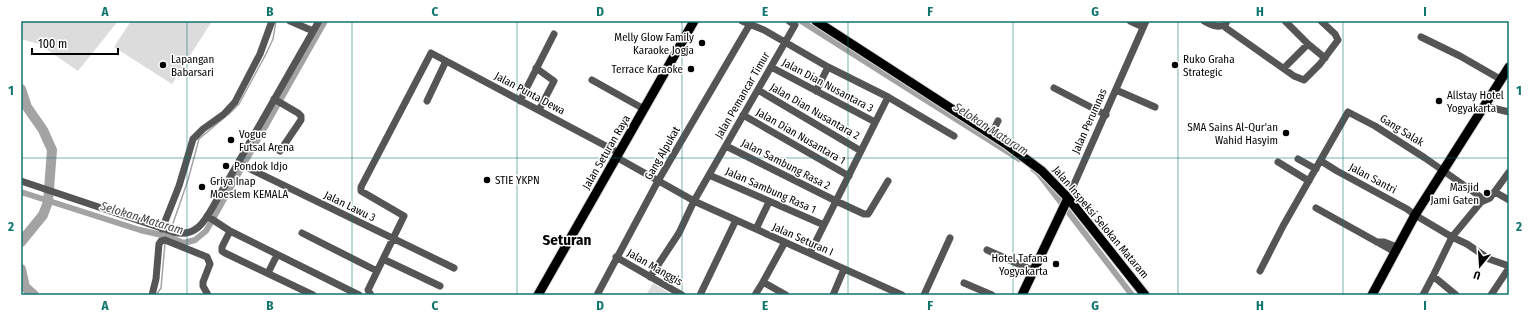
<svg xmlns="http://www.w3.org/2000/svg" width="1530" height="316" viewBox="0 0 1530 316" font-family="'Fira Sans Condensed',sans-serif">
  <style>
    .green { fill: #dcdcdc }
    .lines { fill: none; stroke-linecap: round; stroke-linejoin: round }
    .stream { stroke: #a3a3a3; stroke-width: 1.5 }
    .canal { stroke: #a3a3a3; stroke-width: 6 }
    .river { stroke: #a3a3a3; stroke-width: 10 }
    .major-casing { stroke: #dbdbdb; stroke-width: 11 }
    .minor { stroke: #555; stroke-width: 7 }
    .major { stroke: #000; stroke-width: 9 }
    .grid { fill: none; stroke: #0f766e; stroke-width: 1; stroke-opacity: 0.55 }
    .poi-dot { fill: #000; stroke: #fff; stroke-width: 1.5 }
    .labels { text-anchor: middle; stroke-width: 3; stroke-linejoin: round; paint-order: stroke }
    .poi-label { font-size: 11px; fill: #000; stroke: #fff; text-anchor: start }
    .street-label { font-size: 11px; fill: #000; stroke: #fff }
    .water-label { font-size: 12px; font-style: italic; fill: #444; stroke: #fff }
    .district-label { font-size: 15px; font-weight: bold; fill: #000; stroke: #fff }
    .neatline { fill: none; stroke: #0f766e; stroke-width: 1.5 }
    .grid-label { font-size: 13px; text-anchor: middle; font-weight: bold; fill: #0f766e }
  </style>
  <rect width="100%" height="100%" fill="#fff"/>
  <path class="green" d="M21,21h97l-40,50 -39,-27 -18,-5z
    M131,21h81l-40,63 -58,-37z
    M653,283l19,12h-26z"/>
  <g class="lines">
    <path class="stream" d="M228,115l11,-11 27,-50 7,-15 3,-18
      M171,229l17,-49 11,-41 26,-22
      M156,295l5,-7 4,-45"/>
    <path class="canal" d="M801,21l218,138
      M1033,169l5,4 11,14 83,108
      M21,192l119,38 26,6 18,7 11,-3 11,-9 119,-210"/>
    <path class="river" d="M21,89l6,18 16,23 9,20 -4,52 -5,13 -22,27
      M21,269l4,18 9,8"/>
    <g class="major-casing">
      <path id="major" d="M816,21l190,123 36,27 26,27 77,97
        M538,295l156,-274
        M1022,295l46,-97
        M1372,295l43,-80 94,-148"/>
    </g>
    <path class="minor" d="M290,21l23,10
      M742,21l22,9 64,37 60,30 66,39
      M1130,21l13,6
      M1204,21c7,4 13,7 21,4
      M1227,21l-2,4 1,3 68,48 10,4 16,-16 18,-24 -3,-6 -14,-13
      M1421,37l39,19 40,23
      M1308,44l17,14
      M771,67l104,55
      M536,68l18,13 -15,29
      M1284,68l24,-24 -23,-23
      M592,80l52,29
      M1054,88l52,27
      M758,90l103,61
      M1116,90l39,17
      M816,91l12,-24
      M274,99l24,14 3,3v4l-21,31
      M427,101l19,-40
      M520,101l34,-67
      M1484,106l25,6
      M743,115l106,61
      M991,135l7,-14
      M726,146l110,55 28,13h4l2,-3 18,-30
      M616,157l80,45 206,93
      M1298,159l18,10
      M1321,161l16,10 70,38 8,6 37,22 15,7 22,15 20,7
      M1278,162l31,19
      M238,163l216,105
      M709,175l115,50
      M21,181l152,51c26,7 34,-16 45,-34l101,-177
      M1495,192l14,8
      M1068,198l78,-177
      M1316,208l79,44
      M207,216l23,15 129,64
      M162,229l17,-43 14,-47 10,-10 21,-15 11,-12 25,-48 12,-33
      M756,229l13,-27
      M230,231l-8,16v4l3,2 88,42
      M302,233l75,38
      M785,242l-22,40 23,13
      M1377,242h7l13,5
      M987,250l47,21
      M810,253l78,-156
      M616,257l66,38
      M383,259l57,27
      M1260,271l23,-45 65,-114 27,14 50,32 60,42
      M268,273l9,-18
      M1433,276l23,19
      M650,277l29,-44 15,-32 101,-176 -6,-4
      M964,283l28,12
      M152,295l4,-16 3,-35 2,-3 4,-1 42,17 3,7 -7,18v4l5,9
      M371,295l-3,-5 36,-74 -43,-25v-4l70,-134c62,33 125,66 188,100
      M597,295l61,-114 92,-157
      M700,295l36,-75
      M755,295l8,-13
      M833,295l11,-26
      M924,295l26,-57
      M1423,295l10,-19 19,-39 29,-35 9,-4 19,-26
      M1491,295l18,-27"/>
    <use href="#major" class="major"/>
  </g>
  <path class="grid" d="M187,21v274M352,21v274M517,21v274M682,21v274M848,21v274M1013,21v274M1178,21v274M1343,21v274M21,158h1488"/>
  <g class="poi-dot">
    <circle cx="702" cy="43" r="4"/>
    <circle cx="163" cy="65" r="4"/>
    <circle cx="1175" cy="65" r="4"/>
    <circle cx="691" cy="69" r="4"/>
    <circle cx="1439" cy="101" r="4"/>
    <circle cx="1286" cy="133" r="4"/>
    <circle cx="231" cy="140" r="4"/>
    <circle cx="226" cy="166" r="4"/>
    <circle cx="487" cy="180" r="4"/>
    <circle cx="202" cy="187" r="4"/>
    <circle cx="1487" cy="193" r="4"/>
    <circle cx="1056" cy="264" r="4"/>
  </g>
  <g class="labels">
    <g class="poi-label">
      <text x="694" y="41" text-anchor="end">Melly Glow Family<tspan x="694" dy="13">Karaoke Jogja</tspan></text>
      <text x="171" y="63">Lapangan<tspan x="171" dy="13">Babarsari</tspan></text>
      <text x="1183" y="63">Ruko Graha<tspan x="1183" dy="13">Strategic</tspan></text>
      <text x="683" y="73" text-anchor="end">Terrace Karaoke</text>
      <text x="1447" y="99">Allstay Hotel<tspan x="1447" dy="13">Yogyakarta</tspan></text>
      <text x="1278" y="131" text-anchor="end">SMA Sains Al-Qur'an<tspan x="1278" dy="13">Wahid Hasyim</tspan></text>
      <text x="239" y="138">Vogue<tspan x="239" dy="13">Futsal Arena</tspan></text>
      <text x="234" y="170">Pondok Idjo</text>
      <text x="495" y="184">STIE YKPN</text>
      <text x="210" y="185">Griya Inap<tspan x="210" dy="13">Moeslem KEMALA</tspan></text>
      <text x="1479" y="191" text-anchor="end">Masjid<tspan x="1479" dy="13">Jami Gaten</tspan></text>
      <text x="1048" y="262" text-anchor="end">Hotel Tafana<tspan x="1048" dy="13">Yogyakarta</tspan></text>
    </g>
    <g class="street-label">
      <text transform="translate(828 85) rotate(28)" y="4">Jalan Dian Nusantara 3</text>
      <text transform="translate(530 93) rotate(28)" y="4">Jalan Punta Dewa</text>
      <text transform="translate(742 95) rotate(-60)" y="4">Jalan Pemancar Timur</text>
      <text transform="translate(815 111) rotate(30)" y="4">Jalan Dian Nusantara 2</text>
      <text transform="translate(1089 121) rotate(-66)" y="4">Jalan Perumnas</text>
      <text transform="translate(1402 130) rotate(32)" y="4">Gang Salak</text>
      <text transform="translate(801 136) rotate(30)" y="4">Jalan Dian Nusantara 1</text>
      <text transform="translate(606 152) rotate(-60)" y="4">Jalan Seturan Raya</text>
      <text transform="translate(662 153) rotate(-60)" y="4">Gang Alpukat</text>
      <text transform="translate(786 164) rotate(27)" y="4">Jalan Sambung Rasa 2</text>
      <text transform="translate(1373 178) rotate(28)" y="4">Jalan Santri</text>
      <text transform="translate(771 190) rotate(24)" y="4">Jalan Sambung Rasa 1</text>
      <text transform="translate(350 206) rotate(26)" y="4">Jalan Lawu 3</text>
      <text transform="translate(1101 222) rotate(50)" y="4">Jalan Inspeksi Selokan Mataram</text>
      <text transform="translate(803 239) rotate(24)" y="4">Jalan Seturan I</text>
      <text transform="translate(655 267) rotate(30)" y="4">Jalan Manggis</text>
    </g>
    <g class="water-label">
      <text transform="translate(991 129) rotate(33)" y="4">Selokan Mataram</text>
      <text transform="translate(142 218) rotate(17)" y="4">Selokan Mataram</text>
    </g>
    <g class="district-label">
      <text x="567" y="245">Seturan</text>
    </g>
  </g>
  <rect width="1530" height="316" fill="none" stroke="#ffffff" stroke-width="44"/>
  <g transform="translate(1480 266) rotate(198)" stroke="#ffffff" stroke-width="3" paint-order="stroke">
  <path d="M0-3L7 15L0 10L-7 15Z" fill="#000000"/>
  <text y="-6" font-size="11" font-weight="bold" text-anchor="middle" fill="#000000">U</text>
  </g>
  <path d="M32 48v6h86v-6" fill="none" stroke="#000000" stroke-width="2"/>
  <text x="38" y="48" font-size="12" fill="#000000" stroke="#ffffff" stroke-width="3" paint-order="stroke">100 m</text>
  <rect x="22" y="22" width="1486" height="272" class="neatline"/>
  <g class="grid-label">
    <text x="105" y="16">A</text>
    <text x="270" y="16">B</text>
    <text x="435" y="16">C</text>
    <text x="600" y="16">D</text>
    <text x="765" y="16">E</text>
    <text x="930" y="16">F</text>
    <text x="1095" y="16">G</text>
    <text x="1260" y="16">H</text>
    <text x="1425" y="16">I</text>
    <text x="11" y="95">1</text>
    <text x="1519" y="95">1</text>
    <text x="11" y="231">2</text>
    <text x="1519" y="231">2</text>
    <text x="105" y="310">A</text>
    <text x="270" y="310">B</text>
    <text x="435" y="310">C</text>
    <text x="600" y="310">D</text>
    <text x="765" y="310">E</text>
    <text x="930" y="310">F</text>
    <text x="1095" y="310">G</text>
    <text x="1260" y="310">H</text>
    <text x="1425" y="310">I</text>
  </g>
</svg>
